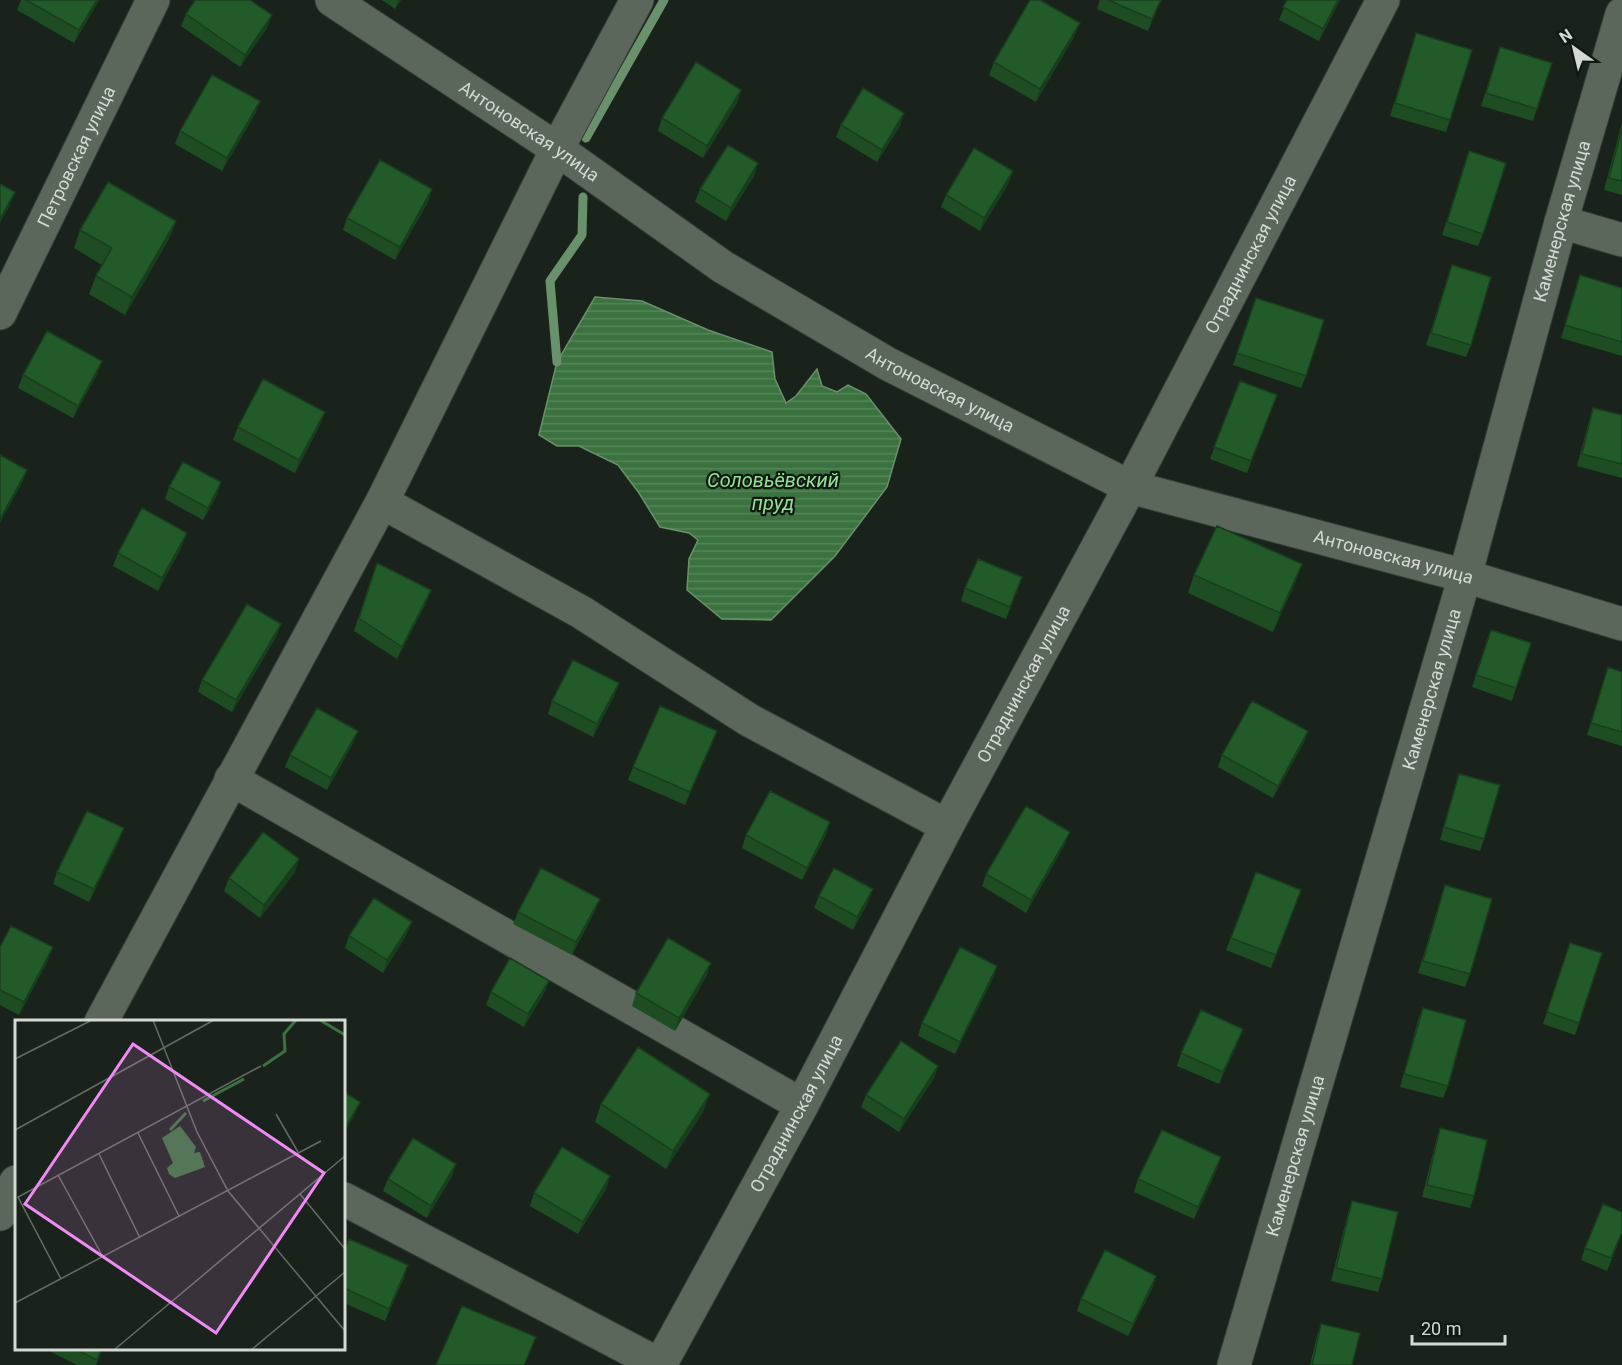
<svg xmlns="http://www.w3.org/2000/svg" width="1622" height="1365" viewBox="0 0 1622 1365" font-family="Roboto,sans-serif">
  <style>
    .water { fill: url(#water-rules); stroke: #69916b; stroke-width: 1.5 }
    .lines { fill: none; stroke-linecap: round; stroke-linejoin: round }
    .stream { stroke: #69916b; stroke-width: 9 }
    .minor-casing { stroke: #363e37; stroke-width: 35 }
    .minor { stroke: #5c675c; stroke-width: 33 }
    .wall { fill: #1e4d23 }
    .shaded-wall { fill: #183f1d }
    .building { fill: #235a29; stroke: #183f1d; stroke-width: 1.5 }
    .labels { text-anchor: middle; stroke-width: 4.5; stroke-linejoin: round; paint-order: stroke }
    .street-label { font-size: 18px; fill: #d3d9d3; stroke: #111a12 }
    .water-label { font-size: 20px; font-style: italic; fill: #93e197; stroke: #111a12 }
    .inset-river { fill: none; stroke: #3b723f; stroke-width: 3 }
    .inset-road { fill: none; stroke: #646c65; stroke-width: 1.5 }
    .view { fill: #f08bf5; fill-opacity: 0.15; stroke: #f08bf5; stroke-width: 3 }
    .inset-edge { fill: none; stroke: #d3d9d3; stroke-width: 3 }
  </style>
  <defs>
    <pattern id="water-rules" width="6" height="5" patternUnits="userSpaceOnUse" patternTransform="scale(1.5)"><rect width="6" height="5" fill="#3b723f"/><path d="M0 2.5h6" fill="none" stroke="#56865a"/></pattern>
  </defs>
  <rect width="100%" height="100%" fill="#1a231b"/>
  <path class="water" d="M595,297l47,4 66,29 64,22 3,27 11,24 10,-7 21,-27 5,17 15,6 11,-7 18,9 35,45 -14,48 -52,69 -64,64 -49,-1 -35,-29 2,-31 9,-19 -9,-7 -29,-6 -21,-34 -21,-28 -39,-19h-22l-18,-11 18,-73z"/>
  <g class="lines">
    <path class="stream" d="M586,138l78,-138
      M557,362l-7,-81 32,-46 1,-38"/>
    <g class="minor-casing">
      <g id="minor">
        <path id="s1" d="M332,0l225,149 166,118 165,97 242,123 335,89 157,48"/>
        <path d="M1561,222l61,18"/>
        <path id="s2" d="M0,313l153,-313"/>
        <path d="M382,502l199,110 168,108 198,106"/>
        <path d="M231,779l571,326"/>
        <path d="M101,1022l281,-520 175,-353 80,-149"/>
        <path d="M344,1199l316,166"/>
        <path d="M0,1214l16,-32"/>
        <path id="s3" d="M660,1365l142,-260 145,-279 183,-339 253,-487"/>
        <path id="s4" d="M1234,1365l231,-789 96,-354 61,-208"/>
      </g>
    </g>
    <use href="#minor" class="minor"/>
  </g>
  <path class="wall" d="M21,0h78l-25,43 -57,-33z
    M382,0h19l-6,9z
    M1100,0h61l-13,31 -51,-22z
    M1287,0h53l-21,41 -40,-21z
    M186,14l81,14 -27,39 -59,-41z
    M1416,33l34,87 -4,12 -56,-16z
    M1075,35l-39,67 -47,-27 5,-13z
    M1500,47l37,62 -4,12 -52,-15z
    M741,90l-4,13 -34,55 -45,-27 4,-13z
    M260,101l-5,13 -33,57 -47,-27 5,-13z
    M1622,123v72l-18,-5z
    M841,125l59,1 -23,36 -41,-25z
    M1469,151l14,83 -5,12 -36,-11z
    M1013,171l-5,13 -28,47 -39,-24 5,-12z
    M754,176l-28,45 -31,-19 5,-13z
    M432,189l-4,13 -33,58 -52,-30 4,-12z
    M176,221l-7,18 -44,76 -36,-21 7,-18 6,-11 -28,-17 6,-18z
    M1452,265l19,80 -5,12 -40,-12z
    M1580,275l42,13v68l-61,-18z
    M1256,298l50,78 -5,12 -68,-23z
    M102,361l-5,13 -24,44 -55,-30 5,-13z
    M1240,381l37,14 -30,78 -37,-14z
    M1593,408l29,7v63l-45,-12 12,-45z
    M320,425l-25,48 -62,-33 5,-13z
    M169,487l48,8 -14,25 -38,-21z
    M182,546l-24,45 -45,-25 5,-13z
    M1302,564l-7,19 -22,49 -85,-39 6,-18z
    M372,576l59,14 -5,13 -29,56 -43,-28z
    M965,588l53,1 -12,30 -45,-18z
    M281,624l-5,13 -44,75 -34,-20 4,-12z
    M1491,630l25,58 -4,13 -40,-14z
    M1608,667l14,5v74l-35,-11z
    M619,683l-5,13 -21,41 -45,-23 4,-13z
    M1308,731l-5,13 -30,54 -55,-31 4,-12z
    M353,743l-26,47 -42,-23 5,-12z
    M712,744l-27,61 -57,-25 5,-13z
    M1459,774l25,65 -4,12 -40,-11 15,-54z
    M746,835h80l-24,45 -60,-32z
    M119,841l-30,61 -36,-18 4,-12z
    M1065,844l-39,69 -44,-27 4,-12z
    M295,872l-35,46 -36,-27 5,-13z
    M1256,872l45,18 -30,78 -45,-18z
    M1445,885l25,89 -5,13 -47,-14z
    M819,896l49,6 -15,28 -39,-22z
    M595,911l-23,44 -59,-31 5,-12z
    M407,934l-24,39 -38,-25 4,-12z
    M1570,943l9,80 -4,12 -32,-11z
    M0,947l48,13 -29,55 -19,-10z
    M997,966l-4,12 -38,76 -37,-18 4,-13z
    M707,975l-32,56 -43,-25 4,-13z
    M549,981l-5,12 -20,34 -38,-22 5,-13z
    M1423,1008l25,78 -5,12 -43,-11 18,-67z
    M1243,1029l-5,13 -19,42 -42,-18 4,-13z
    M938,1066l-4,12 -35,54 -38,-25 5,-12z
    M601,1104l102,8 -37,57 -71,-47z
    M1440,1128l34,68 -4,12 -48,-11 14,-56z
    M1217,1169l-23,50 -60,-27 4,-13z
    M452,1176l-25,42 -44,-27 5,-12z
    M610,1176l-4,13 -28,45 -48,-28 4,-13z
    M1352,1201l30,78 -4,13 -47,-11 17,-68z
    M1622,1234l-15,37 -26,-11 4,-12z
    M344,1251l60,27 -19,43 -41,-18z
    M1156,1276l-4,13 -24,47 -51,-25 4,-12z
    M1321,1324l31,41h-42l7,-29z
    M43,1348h60l-7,17h-19z"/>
  <path class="shaded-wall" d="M97,0h2l-25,43 5,-13z
    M398,0h3l-6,9z
    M1161,0l-13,31 4,-12z
    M1338,0h2l-21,41 4,-12z
    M272,15l-5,13 -27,39 5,-12z
    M1080,23l-5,12 -39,67 4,-13z
    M741,90l-4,13 -34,55 4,-12z
    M260,101l-5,13 -33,57 5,-13z
    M904,113l-4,13 -23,36 5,-12z
    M758,163l-4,13 -28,45 5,-13z
    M1013,171l-5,13 -28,47 4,-13z
    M432,189l-4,13 -33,58 5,-13z
    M15,192l-5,13 -10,18v-4z
    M176,221l-7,18 -44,76 7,-18z
    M102,361l-5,13 -24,44 5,-12z
    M325,412l-5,13 -25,48 4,-13z
    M27,470l-5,13 -22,40v-4z
    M221,482l-4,13 -14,25 5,-12z
    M187,533l-5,13 -24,45 4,-13z
    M1302,564l-7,19 -22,49 7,-19z
    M431,590l-5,13 -29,56 5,-12z
    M281,624l-5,13 -44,75 4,-12z
    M619,683l-5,13 -21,41 4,-13z
    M358,731l-5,12 -26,47 4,-12z
    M717,731l-5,13 -27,61 5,-13z
    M1308,731l-5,13 -30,54 5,-12z
    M830,822l-4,13 -24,45 5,-12z
    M124,828l-5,13 -30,61 5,-13z
    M1070,832l-5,12 -39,69 5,-13z
    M299,859l-4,13 -35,46 4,-13z
    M873,889l-5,13 -15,28 4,-13z
    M600,899l-5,12 -23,44 4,-13z
    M412,922l-5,12 -24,39 4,-13z
    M53,947l-5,13 -29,55 5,-13z
    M711,963l-4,12 -32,56 4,-13z
    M997,966l-4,12 -38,76 5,-12z
    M549,981l-5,12 -20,34 4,-13z
    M1243,1029l-5,13 -19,42 4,-12z
    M938,1066l-4,12 -35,54 5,-13z
    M710,1094l-7,18 -37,57 7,-18z
    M360,1102l-5,12 -11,20v-4z
    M1221,1157l-4,12 -23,50 4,-12z
    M456,1164l-4,12 -25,42 4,-12z
    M610,1176l-4,13 -28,45 5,-12z
    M408,1265l-4,13 -19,43 4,-12z
    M1156,1276l-4,13 -24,47 5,-12z"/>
  <path class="building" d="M26,0h71l-18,30z
    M195,0h55l22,15 -27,40 -59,-41z
    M1030,0h10l40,23 -40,66 -46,-27z
    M1108,0h53l-9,19z
    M1287,0h51l-15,29 -40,-22z
    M1416,33l56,17 -22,70 -55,-17z
    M1500,47l52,16 -15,46 -51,-16z
    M696,62l45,28 -34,56 -45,-28z
    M212,75l48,26 -33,57 -47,-27z
    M863,88l41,25 -22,37 -41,-25z
    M1622,128v53l-13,-3z
    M728,145l30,18 -27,45 -31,-19z
    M974,148l39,23 -29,47 -38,-23z
    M1469,151l37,12 -23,71 -36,-12z
    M380,160l52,29 -32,58 -53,-29z
    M108,182l68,39 -44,76 -36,-21 16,-28 -32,-18z
    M0,184l15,8 -15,27z
    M1452,265l39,12 -20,68 -40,-12z
    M1580,275l42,13v54l-57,-17z
    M1256,298l68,22 -18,56 -69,-23z
    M47,331l55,30 -24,45 -55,-31z
    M263,379l62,33 -26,48 -61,-33z
    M1240,381l37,14 -26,66 -37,-14z
    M1593,408l29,7v49l-40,-10z
    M0,455l27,15 -27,49z
    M183,462l38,20 -13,26 -39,-21z
    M142,508l45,25 -25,45 -44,-25z
    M1217,526l85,38 -22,49 -86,-38z
    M978,559l44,18 -12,30 -45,-19z
    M377,563l54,27 -29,57 -43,-29z
    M247,604l34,20 -45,76 -34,-20z
    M1491,630l40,13 -15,45 -40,-13z
    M573,660l46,23 -22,41 -45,-23z
    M1608,667l14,5v60l-31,-9z
    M1252,701l56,30 -30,55 -56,-31z
    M660,706l57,25 -27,61 -57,-25z
    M317,708l41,23 -27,47 -41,-23z
    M1459,774l41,11 -16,54 -40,-12z
    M770,791l60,31 -23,46 -61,-33z
    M1026,806l44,26 -39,68 -45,-26z
    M87,811l37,17 -30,61 -37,-17z
    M263,832l36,27 -35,46 -35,-27z
    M541,868l59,31 -24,43 -58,-30z
    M834,868l39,21 -16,28 -38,-21z
    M1256,872l45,18 -25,65 -45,-17z
    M1445,885l47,14 -22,75 -47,-13z
    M374,898l38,24 -25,38 -38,-24z
    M11,926l42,21 -29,55 -24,-12v-43z
    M668,938l43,25 -32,55 -43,-25z
    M1570,943l32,10 -23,70 -32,-11z
    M960,947l37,19 -37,76 -38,-19z
    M510,958l39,23 -21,33 -37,-22z
    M1423,1008l43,12 -18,66 -44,-12z
    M1201,1010l42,19 -20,43 -42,-19z
    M901,1041l37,25 -34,53 -38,-24z
    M638,1047l72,47 -37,57 -72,-47z
    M344,1092l16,10 -16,28z
    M1440,1128l47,12 -13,56 -47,-11z
    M1162,1130l59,27 -23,50 -60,-28z
    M413,1138l43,26 -25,42 -43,-27z
    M562,1147l48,29 -27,46 -49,-29z
    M1352,1201l46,11 -16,67 -46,-11z
    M1603,1204l19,8v20l-11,26 -26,-10z
    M349,1239l59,26 -19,44 -45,-21v-37z
    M1105,1250l51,26 -23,48 -52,-25z
    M462,1306l74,31 -12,28h-88z
    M1321,1324l39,9 -8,32h-40z
    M73,1348h29l-5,12z"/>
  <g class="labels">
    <g class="street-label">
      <text dy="6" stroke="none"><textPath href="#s1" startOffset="237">Антоновская улица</textPath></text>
      <text dy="6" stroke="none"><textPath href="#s2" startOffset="174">Петровская улица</textPath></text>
      <text dy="6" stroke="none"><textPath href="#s4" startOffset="1190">Каменерская улица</textPath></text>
      <text dy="6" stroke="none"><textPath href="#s3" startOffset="1258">Отраднинская улица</textPath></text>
      <text dy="6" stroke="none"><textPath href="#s1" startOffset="723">Антоновская улица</textPath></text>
      <text dy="6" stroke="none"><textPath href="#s1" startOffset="1209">Антоновская улица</textPath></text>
      <text dy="6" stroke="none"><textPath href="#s3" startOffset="772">Отраднинская улица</textPath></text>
      <text dy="6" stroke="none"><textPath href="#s4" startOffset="704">Каменерская улица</textPath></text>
      <text dy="6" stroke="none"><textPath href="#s3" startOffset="286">Отраднинская улица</textPath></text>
      <text dy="6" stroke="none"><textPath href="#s4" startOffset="218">Каменерская улица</textPath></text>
    </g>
    <g class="water-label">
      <text x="773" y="487">Соловьёвский<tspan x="773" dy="23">пруд</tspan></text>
    </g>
  </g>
  <g transform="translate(15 1020)">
    <rect width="330" height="330" fill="#1a231b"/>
    <path d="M165,106l16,21 -2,6 6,-1 5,15 -30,11 -6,-4 -2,-6 6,-5 -11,-25z" fill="#3b723f"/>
    <path class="inset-river" d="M305,0l25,15M248,46l22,-15 -1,-17 12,-14M188,81l41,-22M155,110l16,-17"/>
    <path class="inset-road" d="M138,0l44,112 31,59 117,140M0,39l77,-39M261,94l22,38M0,110l199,-110M123,113l41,83M84,134l41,84M43,155l45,82M285,174l45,55M46,259l-43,-82 243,-131M0,283l306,-162M99,330l231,-194M236,330l94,-78"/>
    <path class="view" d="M118,24l191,129 -108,160 -191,-129z"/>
    <rect width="330" height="330" class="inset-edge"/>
  </g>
  <g transform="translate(1574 48) rotate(326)" stroke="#111a12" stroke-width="4.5" paint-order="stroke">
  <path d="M0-4.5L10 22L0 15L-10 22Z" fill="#d3d9d3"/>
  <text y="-9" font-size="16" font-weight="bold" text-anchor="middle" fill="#d3d9d3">N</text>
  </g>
  <path d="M1412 1335v9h93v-9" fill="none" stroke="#d3d9d3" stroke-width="3"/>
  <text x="1421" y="1335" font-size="18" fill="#d3d9d3" stroke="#111a12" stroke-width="4.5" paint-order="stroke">20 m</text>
</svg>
